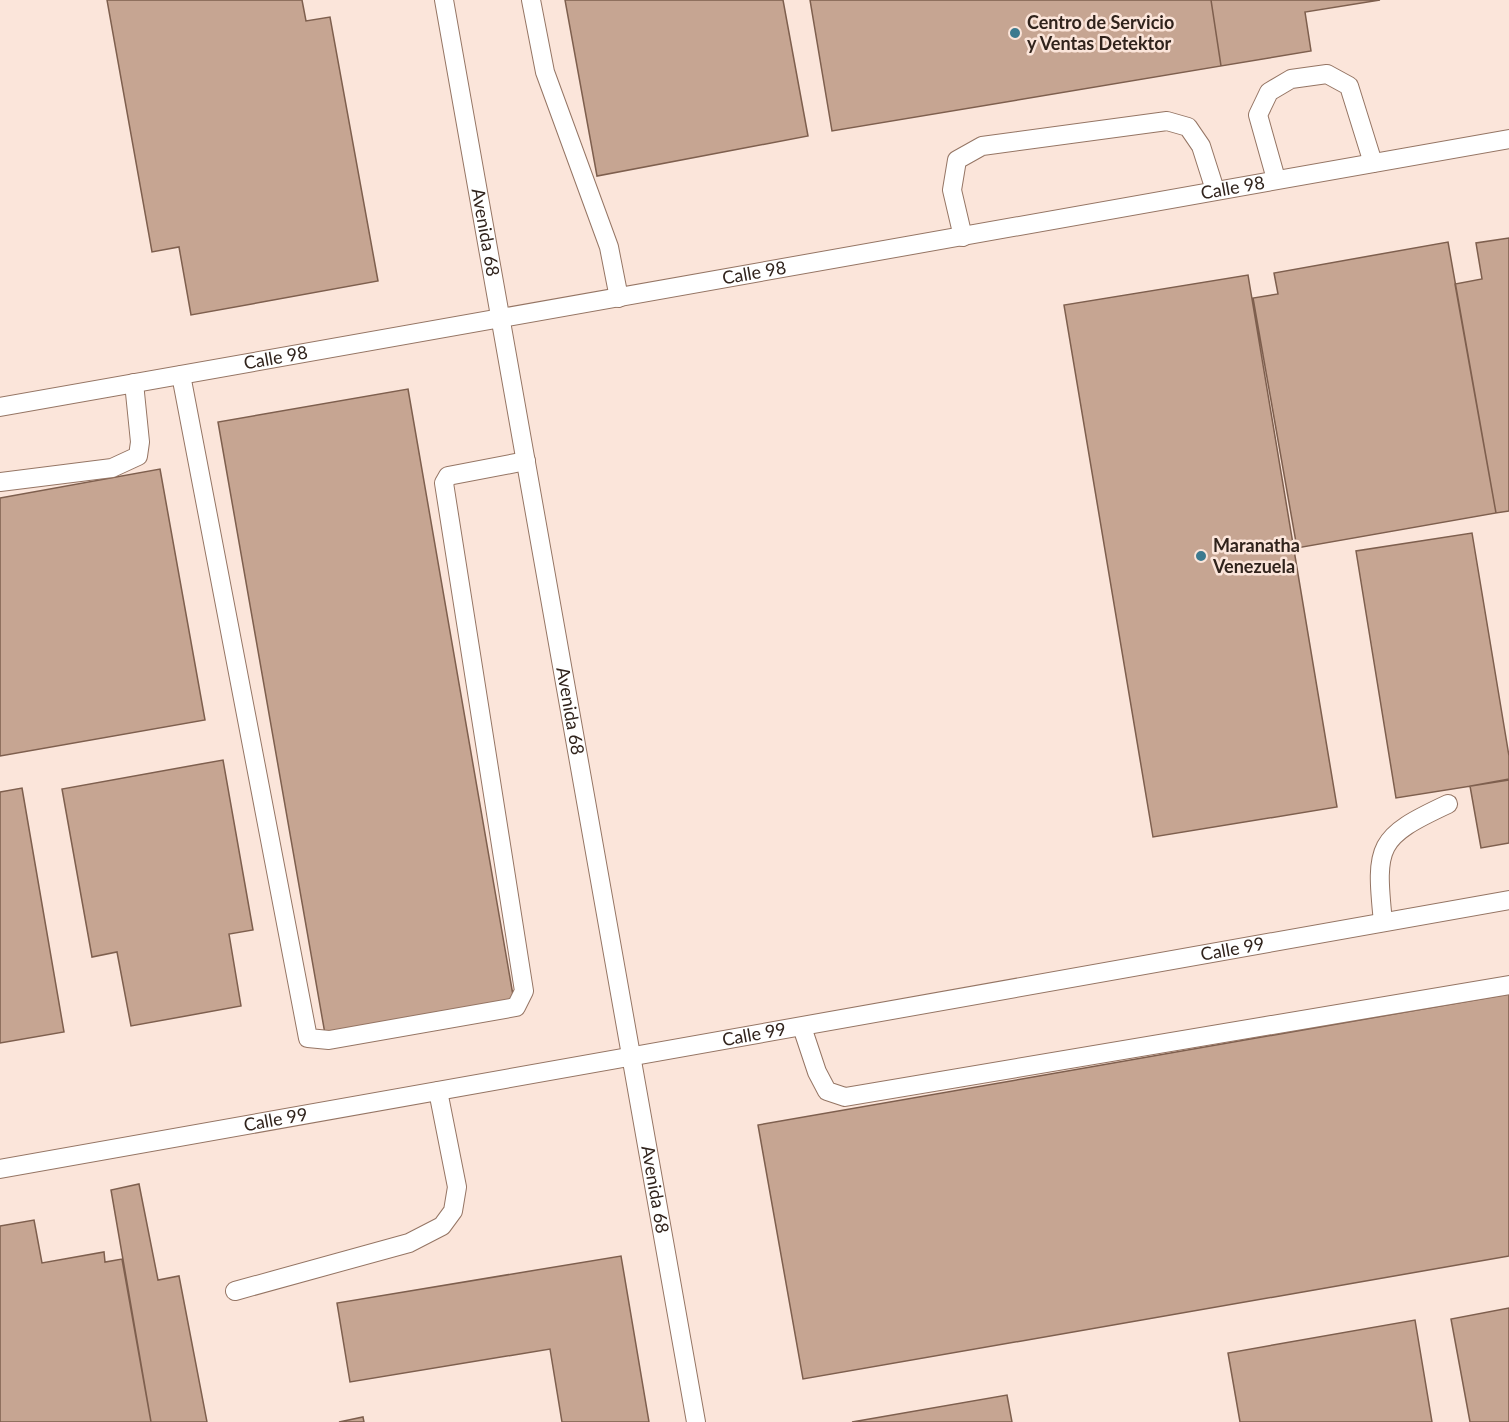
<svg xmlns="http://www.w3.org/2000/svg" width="1509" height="1422" viewBox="0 0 1509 1422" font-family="Lato,sans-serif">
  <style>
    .building { fill: #c6a592; stroke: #7e5f4e; stroke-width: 1.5 }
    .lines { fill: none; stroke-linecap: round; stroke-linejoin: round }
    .lane-casing { stroke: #957564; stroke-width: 20 }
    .lane { stroke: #fff; stroke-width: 18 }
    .poi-dot { fill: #3c7a8f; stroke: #fbe5da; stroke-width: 2 }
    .labels { text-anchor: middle; stroke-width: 5; stroke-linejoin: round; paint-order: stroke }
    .poi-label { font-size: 18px; font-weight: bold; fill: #30231c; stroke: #fbe5da; text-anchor: start }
    .street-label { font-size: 18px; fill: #30231c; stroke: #fbe5da }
  </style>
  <rect width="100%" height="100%" fill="#fbe5da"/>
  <path class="building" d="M107,0h195l4,21 24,-4 48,264 -187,34 -12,-68 -27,5z
    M565,0h218l25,136 -211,40z
    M810,0h401l10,66 -389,65z
    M1211,0h169l-75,12 6,39 -90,15z
    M1509,238v273l-13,2 -41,-229 27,-5 -6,-36z
    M1448,242l48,271 -199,35 -44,-250 25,-4 -4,-21z
    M1248,275l89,532 -184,30 -89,-532z
    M408,389l106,612 -189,33 -107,-612z
    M160,469l45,251 -205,36v-258z
    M1472,533l37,223v24l-113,18 -40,-247z
    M223,760l30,170 -24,4 12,72 -110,20 -14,-74 -25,5 -30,-168z
    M1509,779v64l-28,5 -11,-62z
    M22,788l42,244 -64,11v-251z
    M1509,994v262l-706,123 -45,-254z
    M139,1184l19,96 21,-4 28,146h-56l-40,-232z
    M34,1220l8,43 62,-11 1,10 17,-3 29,163h-151v-196z
    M621,1256l28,166h-87l-12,-73 -200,33 -13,-79z
    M1509,1308v114h-39l-19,-103z
    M1415,1320l17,102h-192l-12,-69z
    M1007,1395l5,27h-160z
    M363,1417l1,5h-25z"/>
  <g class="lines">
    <g class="lane-casing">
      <g id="lane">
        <path id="s1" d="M444,0l252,1422"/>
        <path d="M531,0l14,72 64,175 10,51"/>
        <path d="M1276,179l-18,-64 11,-23 22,-13 36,-5 22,12 24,77"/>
        <path d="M963,237l-11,-47 5,-30 25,-14 185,-25 21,6 13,19 14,44"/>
        <path d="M181,375l127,663 21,2 187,-33 8,-16 -80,-508 4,-7 78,-15"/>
        <path id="s2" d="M0,407l1509,-268"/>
        <path d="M0,482l112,-14 26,-12 2,-14 -6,-59"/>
        <path d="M1383,922c-8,-77 -6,-85 65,-118"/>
        <path d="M802,1027l15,45 10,19 18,6 664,-112"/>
        <path id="s3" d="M0,1169l1509,-269"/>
        <path d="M235,1291l174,-48 33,-17 11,-15 4,-24 -19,-96"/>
      </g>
    </g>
    <use href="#lane" class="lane"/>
  </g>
  <g class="poi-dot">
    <circle cx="1015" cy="33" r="6"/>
    <circle cx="1201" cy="556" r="6"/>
  </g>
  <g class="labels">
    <g class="poi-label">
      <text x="1027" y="29">Centro de Servicio<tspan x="1027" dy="21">y Ventas Detektor</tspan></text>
      <text x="1213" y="552">Maranatha<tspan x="1213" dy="21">Venezuela</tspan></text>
    </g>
    <g class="street-label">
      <text dy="6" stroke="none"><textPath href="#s2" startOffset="1252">Calle 98</textPath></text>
      <text dy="6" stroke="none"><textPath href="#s1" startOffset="236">Avenida 68</textPath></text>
      <text dy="6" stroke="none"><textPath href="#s2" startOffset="766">Calle 98</textPath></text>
      <text dy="6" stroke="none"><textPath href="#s2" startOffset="280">Calle 98</textPath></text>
      <text dy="6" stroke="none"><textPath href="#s1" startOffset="722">Avenida 68</textPath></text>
      <text dy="6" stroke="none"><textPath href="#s3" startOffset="1252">Calle 99</textPath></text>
      <text dy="6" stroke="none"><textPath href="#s3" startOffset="766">Calle 99</textPath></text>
      <text dy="6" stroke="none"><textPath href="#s3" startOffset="280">Calle 99</textPath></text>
      <text dy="6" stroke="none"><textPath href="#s1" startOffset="1208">Avenida 68</textPath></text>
    </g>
  </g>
</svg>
